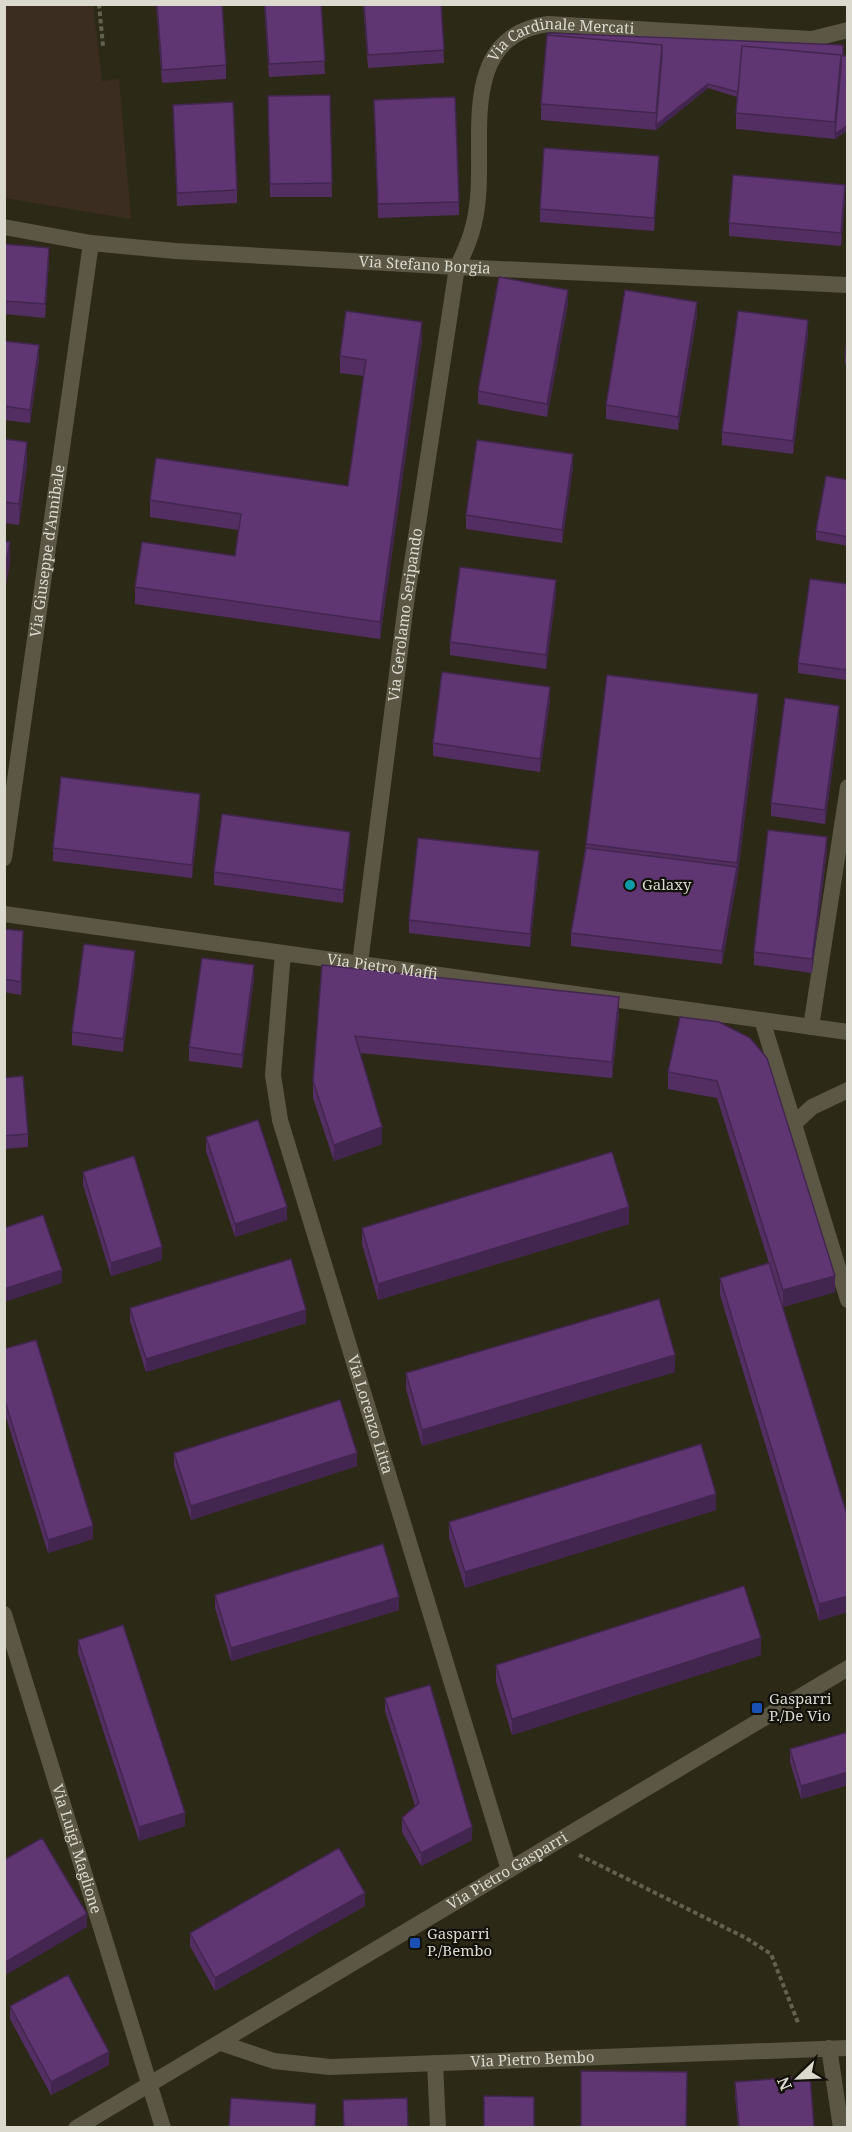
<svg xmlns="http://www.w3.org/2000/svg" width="852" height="2132" viewBox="0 0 852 2132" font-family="'Noto Serif',serif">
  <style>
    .education { fill: #3c2d21 }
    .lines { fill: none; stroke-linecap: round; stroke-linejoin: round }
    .path { stroke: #646151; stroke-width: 4; stroke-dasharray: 4.5 3; stroke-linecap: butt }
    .minor { stroke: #5b5744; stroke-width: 16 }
    .tertiary { stroke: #5b5744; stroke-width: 16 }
    .wall { fill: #532e62 }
    .shaded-wall { fill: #432650 }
    .building { fill: #603672; stroke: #432650; stroke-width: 1.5 }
    .culture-dot { fill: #0f9aa8; stroke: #13120a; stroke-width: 2 }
    .transit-dot { fill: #1a4fb4; stroke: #13120a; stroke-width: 2 }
    .labels { text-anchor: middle; stroke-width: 4.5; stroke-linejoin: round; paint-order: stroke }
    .street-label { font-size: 15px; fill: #dcdacf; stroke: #13120a }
    .poi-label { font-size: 15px; fill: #dcdacf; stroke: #13120a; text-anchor: start }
  </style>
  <rect width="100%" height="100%" fill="#2d2917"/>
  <path class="education" d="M4,5h89l9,76 17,-2 12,140 -126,-21z"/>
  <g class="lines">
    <path class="path" d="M99,4l4,42
      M579,1855l167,83 25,16 28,71"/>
    <g class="minor">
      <path id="s1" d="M4,227l87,16 84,8 282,16 391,18"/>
      <path id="s2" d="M4,858l87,-615"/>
      <path id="s3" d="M283,953l-10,122 7,45 229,750"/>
      <path id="s4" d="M360,963l47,-367 50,-329c12,-23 19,-43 21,-70 6,-61 -19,-161 70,-173l264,15 36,-9"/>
      <path d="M811,1027l37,-240"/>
      <path id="s5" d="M4,1614l159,514"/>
      <path d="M829,2048l12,80"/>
      <path d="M435,2063l3,65"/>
    </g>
    <g class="tertiary">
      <path id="s6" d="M4,914l844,118"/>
      <path d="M762,1020l86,280"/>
      <path d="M795,1123l17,-16 36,-17"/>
      <path id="s7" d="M221,2043l53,18 56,6 518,-19"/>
      <path id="s8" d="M76,2128l772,-460"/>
    </g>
  </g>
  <path class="wall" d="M156,4h66l4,61v14l-64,4z
    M264,4h57l4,70 -56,3z
    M363,4h78l3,59 -76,5z
    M843,56h5v74l-13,9 -99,-10v-16l1,-16 -29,-9 -52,42 -115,-10v-16z
    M330,95l2,102h-62l-2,-101z
    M374,100l85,102v13l-81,3z
    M173,105l64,85v13l-60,3z
    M659,169l-5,62 -114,-9v-13z
    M845,198l-4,48 -112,-10v-13z
    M4,244l45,17 -4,57 -41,-4z
    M568,303l-21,114 -69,-13v-13z
    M697,315l-19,115 -72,-11v-14z
    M808,334l-15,120 -71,-9v-13z
    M848,334v31l-3,-1v-9z
    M422,339l-42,300 -245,-35v-17l100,-31 3,-26 -88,-13v-17l198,-14 16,-110 -24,-3v-17z
    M4,341l35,18 -9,64 -26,-3z
    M4,439l23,25 -8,61 -15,-2z
    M573,467l-11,76 -96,-14v-14z
    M848,480v66l-32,-6v-9z
    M848,584l-2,96 -48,-7v-10z
    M556,594l-10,75 -96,-14v-13z
    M550,700l-10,72 -107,-16v-13z
    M758,710l-21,170 -15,84 -151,-18v-13l15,-89z
    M839,719l-14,105 -54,-8v-13z
    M200,807l-8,71 -139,-17v-13z
    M350,845l-7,58 -129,-18v-13z
    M827,850l-15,123 -58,-8v-13z
    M539,865l-9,82 -121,-14v-13z
    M4,929l19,15 -2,51 -17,-3z
    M135,964l-12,88 -51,-7v-13z
    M322,965l297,49 -7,64 -252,-25 22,91 -48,17 -21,-63v-17z
    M254,978l-12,90 -53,-7v-14z
    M719,1022l116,270 -52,15 65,211 -29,103 -99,-326v-17l49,-15 -52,-165 -49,-9v-17z
    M4,1078l24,56v13l-24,2z
    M206,1137l81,83 -52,17 -29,-86z
    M83,1172l79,88 -51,16 -28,-91z
    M629,1224l-251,76 -16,-56v-16z
    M130,1308l176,15 -160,49 -16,-51z
    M4,1349l89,190 -45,14 -44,-142z
    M675,1372l-253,74 -16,-57v-16z
    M174,1453l183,13 -166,54 -17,-54z
    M716,1510l-251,78 -16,-50v-16z
    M215,1595l184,15 -168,51 -16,-53z
    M78,1640l107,186 -46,15 -61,-188z
    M761,1655l-249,80 -16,-53v-17z
    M385,1698l87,142 -51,26 -19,-34v-14l13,-12 -30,-95z
    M848,1732v53l-47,14 -11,-37v-13z
    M365,1906l-150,85 -25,-45v-13z
    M10,2006l99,59 -58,30 -41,-76z
    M735,2082l79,45h-76l-3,-32z"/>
  <path class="shaded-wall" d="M662,45l46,39v4l-52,42v-17z
    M841,55l7,75 -13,9v-17z
    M659,156v13l-5,62v-13z
    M845,185v13l-4,48v-13z
    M49,248v13l-4,57v-14z
    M568,290v13l-21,114v-13z
    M697,302v13l-19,115v-13z
    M808,320v14l-15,120v-13z
    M422,322v17l-42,300v-17z
    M39,345v14l-9,64v-13z
    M27,442v22l-8,61v-21z
    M573,454v13l-11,76v-13z
    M10,542v22l-6,32v-21z
    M556,580v14l-10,75v-14z
    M550,687v13l-10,72v-13z
    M758,694v16l-21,170 -15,84v-13l15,-84z
    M839,706v13l-14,105v-14z
    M200,794v13l-8,71v-13z
    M350,832v13l-7,58v-13z
    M827,837v13l-15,123v-14z
    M539,851v14l-9,82v-13z
    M23,931v13l-2,51v-13z
    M135,951v13l-12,88v-13z
    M254,965v13l-12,90v-13z
    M619,997v17l-7,64v-16z
    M382,1127v17l-48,17v-16z
    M287,1207v13l-52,17v-13z
    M629,1207v17l-251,76v-16z
    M162,1247v13l-51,16v-13z
    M62,1270v13l-58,19v-13z
    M835,1276v16l-52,15v-17z
    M306,1310v13l-160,49v-13z
    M675,1355v17l-253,74v-16z
    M357,1453v13l-166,54v-14z
    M716,1494v16l-251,78v-16z
    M93,1526v13l-45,14v-13z
    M848,1596v16l-29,9v-17z
    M399,1597v13l-168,51v-13z
    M761,1638v17l-249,80v-16z
    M848,1772v13l-47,14v-13z
    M185,1813v13l-46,15v-14z
    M472,1827v13l-51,26v-13z
    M365,1893v13l-150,85v-13z
    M87,1914v13l-83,49v-13z
    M109,2052v13l-58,30v-13z"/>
  <path class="building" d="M157,4h65l4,61 -64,5z
    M265,4h56l4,57 -56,3z
    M364,4h77l3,46 -76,5z
    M548,33l295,12v11h5v69l-13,9 6,-67v-12l-99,-9 -4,46 -30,-8 -52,41 6,-68v-12l-114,-10z
    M547,35l115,10 -6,68 -115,-9z
    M742,46l99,9 -6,67 -99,-9z
    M330,95l2,88 -62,1 -2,-88z
    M455,97l4,105 -81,2 -4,-104z
    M233,102l4,88 -60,3 -4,-88z
    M544,148l115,8 -5,62 -114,-9z
    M733,175l112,10 -4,48 -112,-10z
    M4,244l45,4 -4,56 -41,-3z
    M499,277l69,13 -21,114 -69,-13z
    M625,290l72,12 -19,115 -72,-12z
    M346,311l76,11 -42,300 -245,-35 7,-45 93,14 6,-42 -91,-14 6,-42 192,28 18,-126 -26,-4z
    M738,311l70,9 -15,121 -71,-9z
    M848,334v22l-3,-1z
    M4,341l35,4 -9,65 -26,-4z
    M4,439l23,3 -8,62 -15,-2z
    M477,440l96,14 -11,76 -96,-15z
    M826,476l22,4v57l-32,-6z
    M4,542h6l-6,33z
    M460,567l96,13 -10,75 -96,-13z
    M810,579l38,5v77l-2,9 -48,-7z
    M442,672l108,15 -10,72 -107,-16z
    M607,675l151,19 -21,169 -151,-19z
    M785,698l54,8 -14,104 -54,-7z
    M61,777l139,17 -8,71 -139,-17z
    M222,814l128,18 -7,58 -129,-18z
    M768,830l59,7 -15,122 -58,-7z
    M418,838l121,13 -9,83 -121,-14z
    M586,848l151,19 -15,84 -151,-18z
    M4,929l19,2 -2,51 -17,-3z
    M84,944l51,7 -12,88 -51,-7z
    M202,958l52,7 -12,90 -53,-8z
    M322,965l297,32 -7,65 -257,-26 27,91 -48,18 -21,-64z
    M680,1017l39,5 31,16 17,20 68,218 -52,14 -66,-209 -49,-9z
    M23,1076l5,58 -24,2v-58z
    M258,1120l29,87 -52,17 -29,-87z
    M612,1152l17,55 -251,77 -16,-56z
    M134,1156l28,91 -51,16 -28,-91z
    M43,1215l19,55 -58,19v-61z
    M291,1259l15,51 -160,49 -16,-51z
    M769,1263l79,255v78l-29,8 -99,-326z
    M659,1299l16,56 -253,75 -16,-57z
    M36,1340l57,186 -45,14 -44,-142v-49z
    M340,1400l17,53 -166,53 -17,-53z
    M701,1444l15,50 -251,78 -16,-50z
    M383,1544l16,53 -168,51 -16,-53z
    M744,1586l17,52 -249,81 -16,-54z
    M123,1625l62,188 -46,14 -61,-187z
    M430,1685l42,142 -51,26 -19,-35 17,-15 -34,-105z
    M848,1732v40l-47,14 -11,-37z
    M42,1838l45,76 -83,49v-103z
    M339,1848l26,45 -150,85 -25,-45z
    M68,1975l41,77 -58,30 -41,-76z
    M581,2071l106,1 -1,55h-105z
    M810,2076l4,51h-75l-4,-45z
    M484,2096l50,1v30h-50z
    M231,2098l85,6 -1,23h-86z
    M407,2098l1,29h-64l-1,-27z"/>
  <circle class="culture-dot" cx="630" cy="885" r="6"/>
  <g class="transit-dot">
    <rect x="751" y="1702" width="12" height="12" rx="3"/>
    <rect x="409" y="1937" width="12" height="12" rx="3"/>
  </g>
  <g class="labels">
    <g class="street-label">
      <text dy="5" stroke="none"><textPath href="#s4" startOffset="993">Via Cardinale Mercati</textPath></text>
      <text dy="5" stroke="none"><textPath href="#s1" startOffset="423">Via Stefano Borgia</textPath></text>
      <text dy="5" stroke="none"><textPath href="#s2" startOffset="310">Via Giuseppe d'Annibale</textPath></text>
      <text dy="5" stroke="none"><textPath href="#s4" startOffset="351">Via Gerolamo Seripando</textPath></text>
      <text dy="5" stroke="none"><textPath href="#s6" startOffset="382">Via Pietro Maffi</textPath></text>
      <text dy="5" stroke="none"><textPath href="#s3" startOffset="476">Via Lorenzo Litta</textPath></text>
      <text dy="5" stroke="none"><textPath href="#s5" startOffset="246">Via Luigi Maglione</textPath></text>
      <text dy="5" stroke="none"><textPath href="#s8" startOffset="502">Via Pietro Gasparri</textPath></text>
      <text dy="5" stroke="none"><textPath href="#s7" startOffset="315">Via Pietro Bembo</textPath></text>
    </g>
    <g class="poi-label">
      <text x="642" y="890">Galaxy</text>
      <text x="769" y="1704">Gasparri<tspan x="769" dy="17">P./De Vio</tspan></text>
      <text x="427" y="1939">Gasparri<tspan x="427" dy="17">P./Bembo</tspan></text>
    </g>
  </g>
  <rect width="852" height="2132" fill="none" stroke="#dcdacf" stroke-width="12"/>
  <g transform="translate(798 2078) rotate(247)" stroke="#13120a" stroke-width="4.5" paint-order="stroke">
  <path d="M0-4.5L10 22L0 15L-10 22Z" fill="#dcdacf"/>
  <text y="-9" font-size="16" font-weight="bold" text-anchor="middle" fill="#dcdacf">N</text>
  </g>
</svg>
